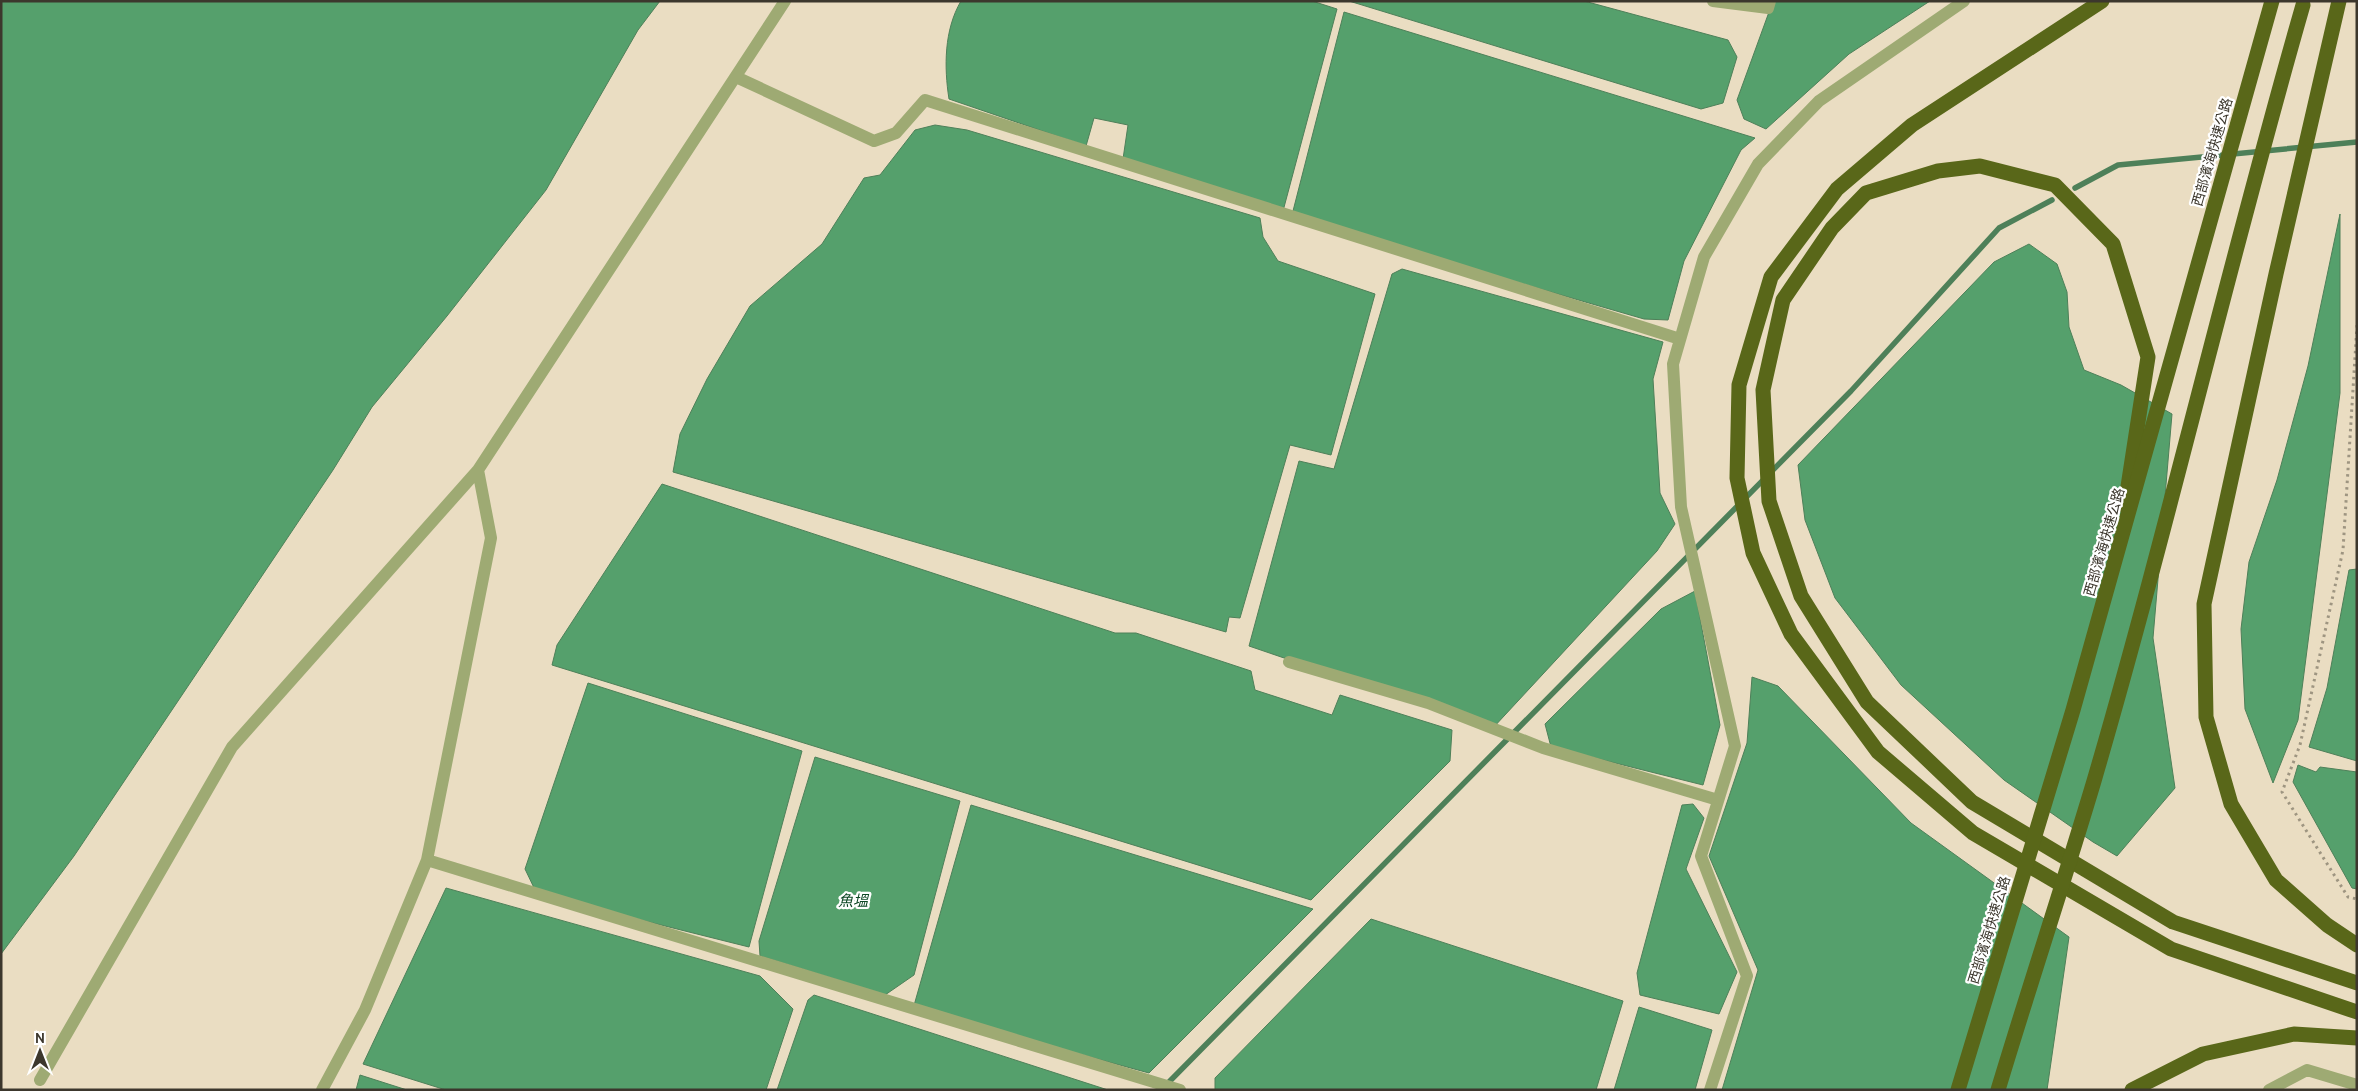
<svg xmlns="http://www.w3.org/2000/svg" width="2358" height="1091" viewBox="0 0 2358 1091" font-family="Cabin,'Noto Sans TC',sans-serif">
  <style>
    .water { fill: #55a06c; stroke: #4e8059 }
    .lines { fill: none; stroke-linecap: round; stroke-linejoin: round }
    .stream { stroke: #4e8059; stroke-width: 5.5 }
    .path { stroke: #9e9581; stroke-width: 3; stroke-dasharray: 2.5 4; stroke-linecap: butt }
    .minor { stroke: #9eaa73; stroke-width: 12 }
    .highway { stroke: #596719; stroke-width: 15 }
    .highway-bridge { stroke: #596719; stroke-width: 15 }
    .labels { text-anchor: middle; stroke-width: 4.5; stroke-linejoin: round; paint-order: stroke }
    .street-label { font-size: 14px; fill: #3c372d; stroke: #fff }
    .water-label { font-size: 15px; font-style: italic; fill: #0d4724; stroke: #fff }
  </style>
  <rect width="100%" height="100%" fill="#eaddc2"/>
  <path class="water" d="M1,1h659l-22,29 -92,160 -99,126 -75,91 -39,63 -259,386 -73,98z
    M961,1h351l25,8 -54,202 -160,-52 5,-34 -34,-7 -8,28 -137,-47c-5,-32 -5,-69 12,-98z
    M1349,1h235l144,39 9,17 -14,46 -22,6z
    M1773,1h157l-81,53 -83,75 -22,-10 -7,-19z
    M1344,12l411,126 -14,12 -57,111 -16,59 -24,-1 -335,-97 -16,-11z
    M935,125l32,5 293,88 3,19 15,24 97,33 -44,161 -41,-10 -50,173 -11,-1 -3,15 -553,-160 7,-38 27,-55 43,-73 72,-62 42,-66 16,-3 35,-45z
    M2340,214v179l-42,327 -25,63 -28,-74 -4,-80 8,-67 28,-82 31,-114z
    M2029,244l28,20 10,28 2,35 15,43 37,15 51,29 -19,224 22,150 -58,68 -24,-14 -89,-62 -103,-95 -66,-87 -30,-78 -7,-55 196,-203z
    M1402,269l261,73 -10,37 7,114 15,31 -18,27 -165,178 -243,-83 50,-185 35,8 58,-195z
    M662,484l453,149h21l115,38 4,19 77,25 8,-20 112,35 -2,31 -139,139 -759,-235 5,-20z
    M2357,569v192l-48,-14 18,-59 22,-118z
    M1695,591l25,134 -17,60 -152,-38 -6,-23 116,-115z
    M1752,677l26,9 133,137 158,114 -22,153h-325l36,-120 -49,-114 38,-113z
    M588,683l214,68 -53,196 -212,-53 -12,-25z
    M815,757l145,44 -46,174 -29,20 -125,-39 -1,-15z
    M2298,765l18,7 4,-5 37,5v117l-5,-1 -59,-106z
    M1693,804l11,14 -18,51 51,103 -18,42 -79,-19 -3,-22 45,-168z
    M971,805l342,104 -164,164 -236,-64z
    M446,888l314,88 33,33 -27,81h-320l-83,-26z
    M1371,919l252,82 -27,89h-381v-12z
    M814,995l294,95h1h-332l31,-90z
    M1639,1007l73,23 -17,60h-81z
    M360,1075l47,15h-51z"/>
  <g class="lines">
    <path class="stream" d="M2075,188l43,-23 239,-23
      M1166,1085l685,-694 148,-163 53,-28"/>
    <path class="path" d="M2357,325l-14,225 -43,195 -18,47 66,105 9,2"/>
    <path class="minor" d="M1713,1l55,7 2,-7
      M736,77l138,64 22,-8 29,-33 755,239
      M1289,662l139,41 115,45 175,52
      M427,860l753,230
      M40,1080l192,-333 246,-277 307,-469
      M322,1090l43,-80 62,-150 64,-322 -13,-68
      M1710,1090l37,-114 -46,-120 34,-110 -54,-239 -8,-143 31,-107 54,-93 61,-63 145,-100
      M2269,1090l38,-20 50,15"/>
    <path class="highway" d="M2102,1l-190,124 -75,64 -66,88 -32,108 -2,93 16,75 38,81 87,118 95,81 198,116 186,63
      M2339,1l-63,273 -72,330 2,113 25,87 45,76 51,45 30,20
      M2125,506l23,-149 -35,-113 -58,-59 -75,-19 -42,5 -72,22 -34,35 -49,72 -20,90 6,111 32,95 66,106 105,100 201,120 184,61
      M2132,1090l71,-36 91,-20 63,4"/>
    <path class="highway-bridge" d="M1958,1090l115,-380 199,-709
      M1998,1090c31,-103 65,-205 96,-309 75,-257 135,-519 209,-776"/>
  </g>
  <g class="labels">
    <g class="street-label">
      <text transform="translate(2212 152) rotate(-74)" y="5">西部濱海快速公路</text>
      <text transform="translate(2104 542) rotate(-74)" y="5">西部濱海快速公路</text>
      <text transform="translate(1989 930) rotate(-73)" y="5">西部濱海快速公路</text>
    </g>
    <g class="water-label">
      <text x="853" y="906">魚塭</text>
    </g>
  </g>
  <rect width="2358" height="1091" fill="none" stroke="#3c372d" stroke-width="5"/>
  <g transform="translate(40 1051)" stroke="#ffffff" stroke-width="4" paint-order="stroke">
  <path d="M0-4L9 19L0 12L-9 19Z" fill="#3c372d"/>
  <text y="-8" font-size="14" font-weight="bold" text-anchor="middle" fill="#3c372d">N</text>
  </g>
</svg>
